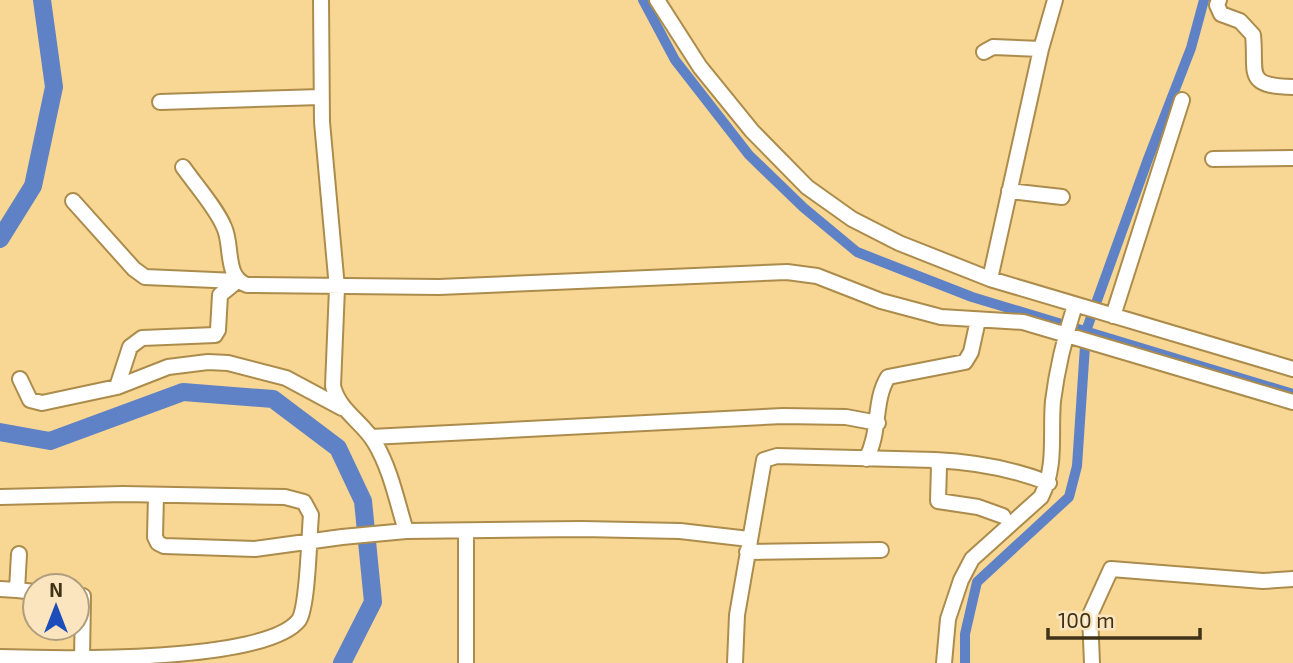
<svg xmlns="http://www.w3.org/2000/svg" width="1293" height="663" viewBox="0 0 1293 663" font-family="'Exo 2',sans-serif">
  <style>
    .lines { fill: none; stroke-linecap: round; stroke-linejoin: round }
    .canal { stroke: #5f81c5; stroke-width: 10 }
    .river { stroke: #5f81c5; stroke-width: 18 }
    .minor-casing { stroke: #ac8c4c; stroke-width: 18 }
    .minor { stroke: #fff; stroke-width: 14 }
  </style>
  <rect width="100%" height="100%" fill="#f8d694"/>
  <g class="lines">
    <path class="canal" d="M643,0l32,60 74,95 55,53 53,44 115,45 321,97
      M965,663v-29l12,-52 92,-85 8,-31 9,-135 62,-172 43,-111 13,-48"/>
    <path class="river" d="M0,239l33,-53 21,-99 -12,-87
      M0,432l50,9 133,-49 90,7 65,49 25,53 10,101 -31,61"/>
    <g class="minor-casing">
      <path id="minor" d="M321,0l1,122 15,166 -4,98c6,25 30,36 42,57 16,27 22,59 31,88
        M657,0l43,67 52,64 55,56 45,32 47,24 91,36 303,90
        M1219,0l-2,5 4,9 19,7 13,14c4,38 -10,51 40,52
        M984,52l9,-5 48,2
        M160,102l161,-5
        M1213,159l80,-1
        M183,167c12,17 34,42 41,60 9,18 0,50 23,58l192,2 348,-15 30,4 64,25 60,16 82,5 270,80
        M1009,191l53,6
        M73,201l61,68 11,8 92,4
        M990,279l51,-230 14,-49
        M1113,316l69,-216
        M20,379l10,21 12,3 75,-16 51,-20 40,-5 20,1 58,15 56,30
        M117,387l13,-40 12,-9 73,-3 3,-5 2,-35 17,-14
        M371,437l412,-21 63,1 32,6
        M866,459c15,-27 7,-58 22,-82l77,-15 6,-10 7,-32
        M935,460c40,2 76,8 114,23
        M156,495l-1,42 3,6 6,3 91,3 87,-12 64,-6 176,-2 98,2 69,8
        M0,497l123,-3 162,3 19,5 7,13c-2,21 -3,91 -12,105 -33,43 -239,39 -299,37
        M466,532v131
        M747,552l134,-2
        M19,554l-2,36 18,2
        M0,589l17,1
        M77,596h6l-1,64
        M735,663l2,-48 27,-155 13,-4 158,4 4,6 -1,35 40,6 25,9
        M944,663l4,-44 13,-39 11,-21 69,-62c16,-31 9,-63 12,-96 4,-32 12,-65 22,-96
        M1092,663l-2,-48 21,-46 152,12 30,-2"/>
    </g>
    <use href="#minor" class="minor"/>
  </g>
  <g transform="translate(56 607)"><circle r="33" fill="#fae5bf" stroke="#af9d7c" stroke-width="2"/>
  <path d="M0-5L12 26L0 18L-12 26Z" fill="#1c4dba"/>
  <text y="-10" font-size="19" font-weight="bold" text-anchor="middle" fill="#3f3217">N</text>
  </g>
  <path d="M1048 628v10h152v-10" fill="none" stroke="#3f3217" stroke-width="3.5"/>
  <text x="1058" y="628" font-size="21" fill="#3f3217" stroke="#fae5bf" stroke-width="5" paint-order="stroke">100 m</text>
</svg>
